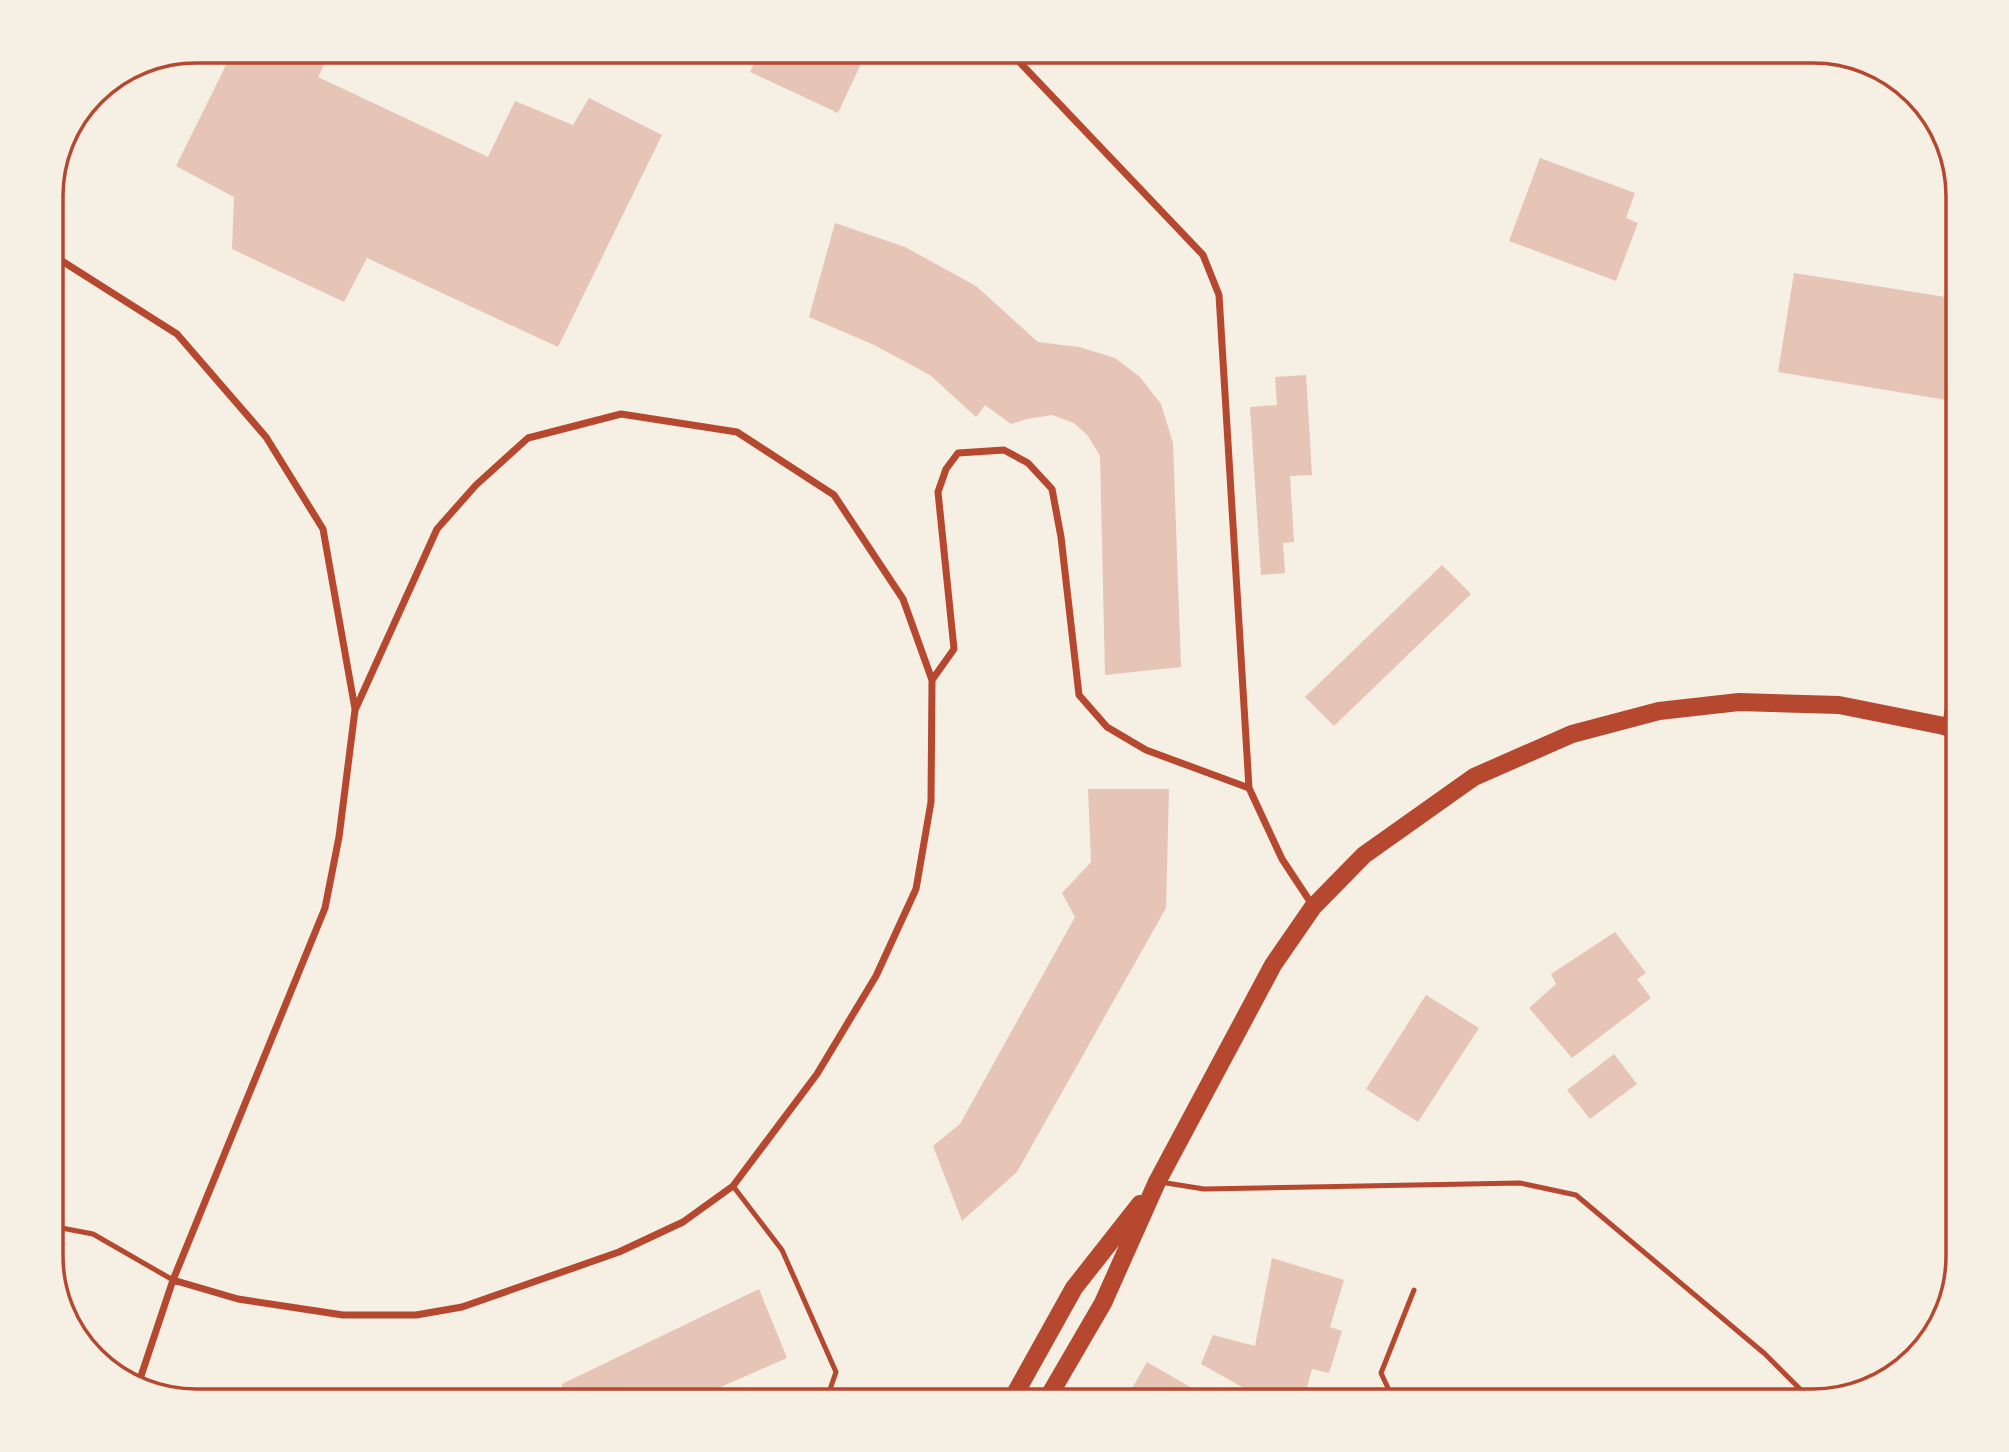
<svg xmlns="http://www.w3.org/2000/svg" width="2009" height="1452" viewBox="0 0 2009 1452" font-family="Bitter,serif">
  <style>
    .building { fill: #e6c5b7 }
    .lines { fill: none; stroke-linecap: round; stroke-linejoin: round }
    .service { stroke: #b5482f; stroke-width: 5 }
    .minor { stroke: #b5482f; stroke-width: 7 }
    .primary { stroke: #b5482f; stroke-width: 18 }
    .rim { fill: none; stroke: #b5482f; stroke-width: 3.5 }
  </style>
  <rect width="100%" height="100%" fill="#f6efe4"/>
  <path class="building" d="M233,51h98l-13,26 170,80 27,-56 58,24 16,-27 73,37 -104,212 -191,-89 -23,44 -112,-53 2,-52 -58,-31z
    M760,51h107l-29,62 -88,-41z
    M1540,158l95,35 -9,25 12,5 -22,58 -107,-40z
    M835,223l70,24 71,39 62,56 41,5 36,11 25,19 21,27 12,39 8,224 -76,8 -5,-219 -12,-20 -14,-13 -22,-8 -25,4 -16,5 -26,-19 -9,12 -46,-42 -56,-30 -65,-28z
    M1794,273l164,26v103l-180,-30z
    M1306,375l6,100 -22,1 4,66 -11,1 2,30 -24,2 -11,-168 27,-2 -2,-28z
    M1442,565l29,29 -137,132 -29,-29z
    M1088,789h81l-3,119 -149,264 -55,49 -29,-75 27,-22 115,-207 -13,-24 29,-31z
    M1615,932l31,41 -9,6 14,19 -79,60 -43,-50 27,-24 -5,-10z
    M1426,995l53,33 -61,94 -52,-33z
    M1614,1054l23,30 -47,35 -23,-29z
    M1272,1258l72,22 -14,47 12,4 -13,42 -17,-4 -9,32h-36l-66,-37 12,-29 42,11z
    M759,1289l28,69 -98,43h-128l1,-17z
    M1147,1362l64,37 -1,2h-85z"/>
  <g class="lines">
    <path class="service" d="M1945,723l13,-79
      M1160,1182l44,7 316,-6 56,12 189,159 47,47
      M733,1186l49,64 54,122 -10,29
      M51,1226l42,8 80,46
      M1394,1401l-13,-28 33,-83"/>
    <path class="minor" d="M1009,51l194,204 16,40 30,493 33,71 31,47
      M51,254l126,80 89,103 57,92 32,180
      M932,680l22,-31 -16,-157 8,-23 12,-16 46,-3 24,13 24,26 9,48 18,158 28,32 39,23 103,38
      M139,1382l34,-102 152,-372 14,-71 16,-127 82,-181 39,-44 52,-47 93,-24 116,18 97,63 69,104 29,81 -1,122 -15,87 -40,87 -59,98 -84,112 -50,36 -64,30 -157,55 -46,8h-73l-105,-16 -65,-19"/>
    <path class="primary" d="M1011,1401l63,-113 66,-84
      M1046,1401l57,-98 54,-121 116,-217 40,-58 51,-52 110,-78 98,-43 87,-23 80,-9 100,3 105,21 14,5"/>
  </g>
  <path d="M0 0H2009V1452H0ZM196 63H1813A133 133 0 0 1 1946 196V1256A133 133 0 0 1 1813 1389H196A133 133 0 0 1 63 1256V196A133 133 0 0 1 196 63Z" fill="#f6efe4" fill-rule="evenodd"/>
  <path class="rim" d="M196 63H1813A133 133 0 0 1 1946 196V1256A133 133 0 0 1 1813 1389H196A133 133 0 0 1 63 1256V196A133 133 0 0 1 196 63Z"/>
</svg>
